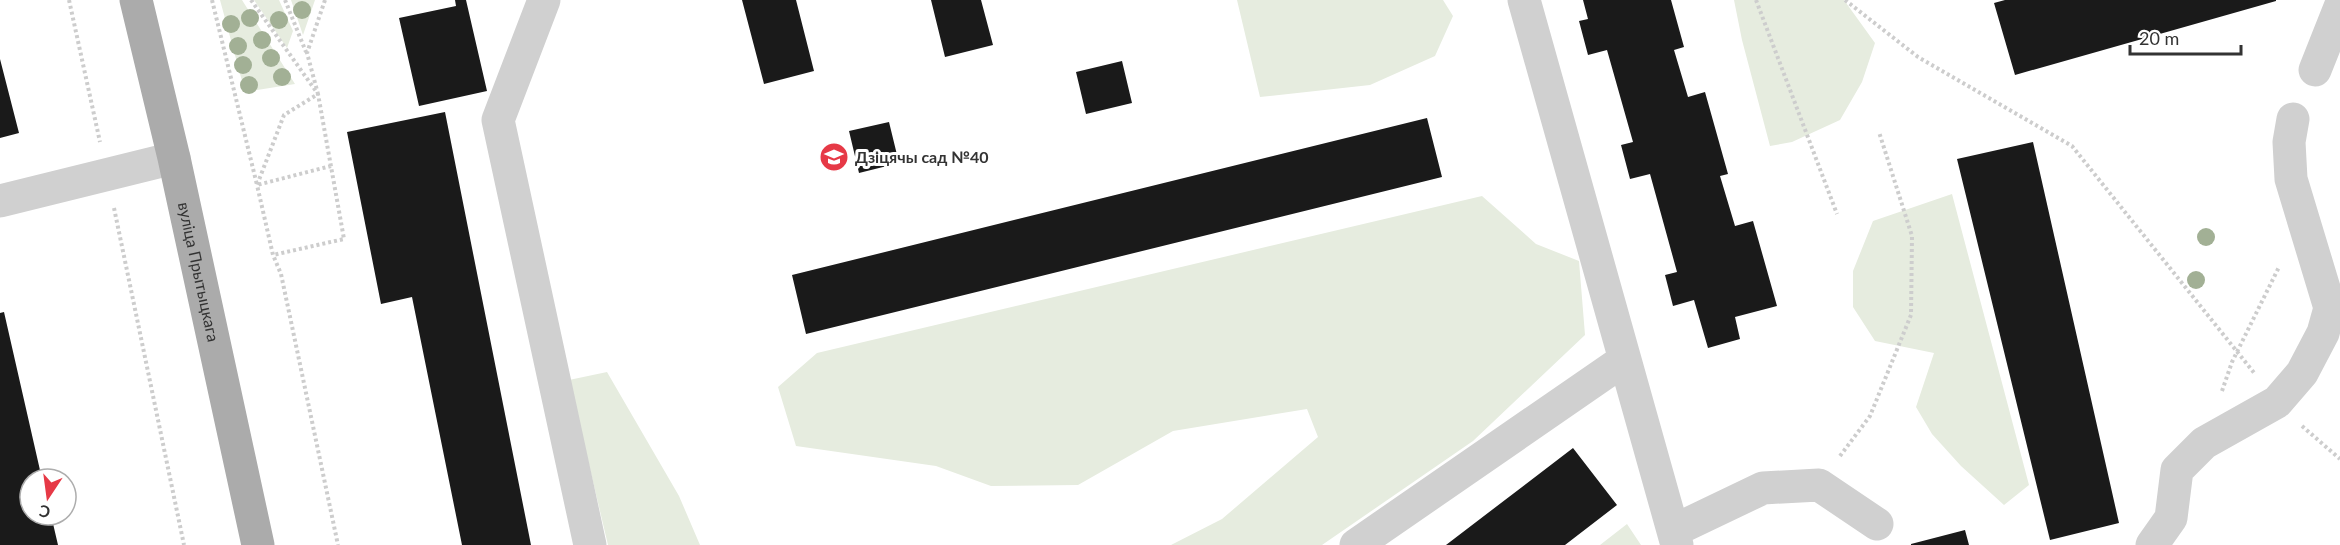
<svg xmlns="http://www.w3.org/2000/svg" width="2340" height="545" viewBox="0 0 2340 545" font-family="Lato,sans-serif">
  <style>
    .green { fill: #e6ecdf }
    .building { fill: #1a1a1a }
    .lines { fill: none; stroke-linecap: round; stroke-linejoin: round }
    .path { stroke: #cdcdcd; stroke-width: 4; stroke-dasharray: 3 3; stroke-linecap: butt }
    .minor { stroke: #d0d0d0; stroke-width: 33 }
    .major { stroke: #ababab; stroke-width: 33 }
    .tree { fill: #a2b095 }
    .labels { text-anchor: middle; stroke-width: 6; stroke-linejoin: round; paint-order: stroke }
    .poi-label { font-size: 16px; font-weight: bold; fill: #333; stroke: #fff; text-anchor: start }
    .street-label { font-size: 16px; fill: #333; stroke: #fff }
  </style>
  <rect width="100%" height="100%" fill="#fff"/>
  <path class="green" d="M220,0h22l53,84 -50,8z
    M254,0h25l14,31 -6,17z
    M291,0h24l-12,35z
    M1237,0h206l10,16 -18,40 -65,29 -110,12z
    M1734,0h110l31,43 -13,39 -22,38 -48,22 -22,4 -28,-106z
    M1952,194l77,291 -25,20 -43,-39 -29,-32 -16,-27 18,-54 -59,-12 -22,-34v-36l20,-50z
    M1482,196l54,48 43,17 6,74 -112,106 -151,104h-151l51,-26 96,-82 -11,-28 -134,22 -95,54 -87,1 -55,-20 -140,-20 -18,-59 39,-34z
    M607,372l72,124 21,49h-92l-39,-165z
    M1627,524l14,21h-41z"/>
  <path class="building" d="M455,0h11l21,91 -68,15 -20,-88 57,-12z
    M742,0h54l18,71 -50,13z
    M931,0h50l12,45 -48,12z
    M1583,0h88l13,47 -10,3 14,47 17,-5 23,82 -8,2 15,50 18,-5 24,85 -42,11 5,22 -32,9 -14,-48 -21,6 -8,-31 12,-3 -27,-98 -20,5 -9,-34 12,-3 -26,-92 -19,5 -9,-34 9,-2z
    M2005,0h271v1l-261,74 -21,-72z
    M0,59l19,74 -19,5z
    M1122,61l10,42 -46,11 -10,-42z
    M445,112l86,433h-69l-50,-248 -31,7 -34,-172z
    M1427,118l15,59 -636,157 -14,-59z
    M889,122l10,41 -40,10 -10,-42z
    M2033,142l86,381 -69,17 -93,-381z
    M4,312l38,167h-12v36h21l7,30h-58v-232z
    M1573,448l44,57 -52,40h-119z
    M1965,530l4,15h-58v-1z"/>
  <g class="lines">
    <path class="path" d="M69,0l31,142
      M212,0l45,185 74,-19
      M251,0l67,94 26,145 -71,16
      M285,0l21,52
      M325,0l-18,53 11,41 -34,21 -27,70 16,70 8,19 57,271
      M1756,0l81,214
      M1845,0l73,57 154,89 183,228
      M114,208l70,337
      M2222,391l10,-29 47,-95
      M2302,426l38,33
      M1840,456l30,-40 41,-101 1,-79 -33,-104"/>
    <path class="minor" d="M544,0l-46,120 92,425
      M1524,0l153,545
      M2315,70l25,-63
      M0,201l174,-43
      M1673,531l90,-43 56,-3 58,39
      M1356,545l268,-185
      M2152,545l19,-27 6,-48 27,-27 73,-41 25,-29 21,-40 7,-25 -39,-129 -2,-37 4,-23"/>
    <path class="major" id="s1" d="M136,0l38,158 84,387"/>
  </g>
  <g class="tree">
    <circle cx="302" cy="10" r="9"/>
    <circle cx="250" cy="18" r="9"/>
    <circle cx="279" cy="20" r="9"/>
    <circle cx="231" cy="24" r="9"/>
    <circle cx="262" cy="40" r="9"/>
    <circle cx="238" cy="46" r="9"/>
    <circle cx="271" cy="58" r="9"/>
    <circle cx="243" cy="65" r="9"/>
    <circle cx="282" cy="77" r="9"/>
    <circle cx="249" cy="85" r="9"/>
    <circle cx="2206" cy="237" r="9"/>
    <circle cx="2196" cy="280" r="9"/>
  </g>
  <defs>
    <g id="school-disc" transform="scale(1.5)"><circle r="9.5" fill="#e63946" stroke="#fff"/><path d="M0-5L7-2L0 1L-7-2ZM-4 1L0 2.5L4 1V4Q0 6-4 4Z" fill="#fff"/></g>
  </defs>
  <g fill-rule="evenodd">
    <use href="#school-disc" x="834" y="157"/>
  </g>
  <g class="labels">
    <g class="poi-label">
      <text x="855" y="163">Дзіцячы сад №40</text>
    </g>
    <g class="street-label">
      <text dy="6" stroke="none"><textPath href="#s1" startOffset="279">вуліца Прытыцкага</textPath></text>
    </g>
  </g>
  <g transform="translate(48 497) rotate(193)"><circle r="28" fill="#ffffff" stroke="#adadad" stroke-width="1.5"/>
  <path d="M0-4.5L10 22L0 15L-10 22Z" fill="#e63946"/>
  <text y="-9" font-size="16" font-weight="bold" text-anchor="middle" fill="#333333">С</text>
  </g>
  <path d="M2130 45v9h111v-9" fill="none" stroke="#333333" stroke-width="3"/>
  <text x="2139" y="45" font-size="18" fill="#333333" stroke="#ffffff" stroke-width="4.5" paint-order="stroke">20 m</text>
</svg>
